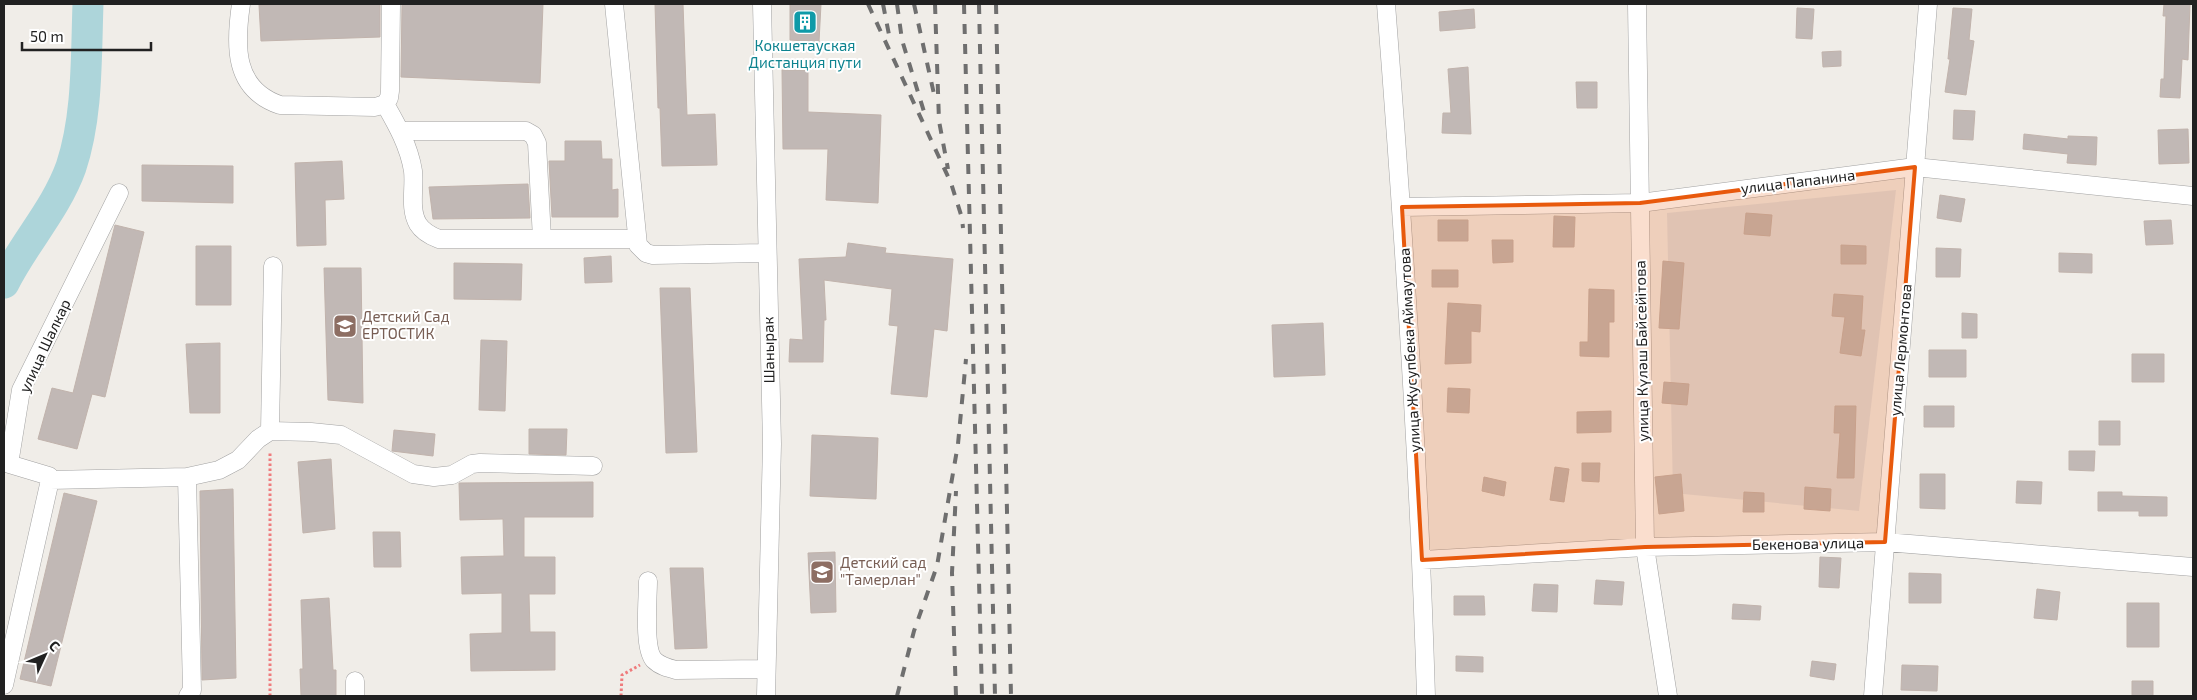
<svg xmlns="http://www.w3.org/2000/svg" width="2197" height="700" viewBox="0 0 2197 700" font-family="'Exo 2',sans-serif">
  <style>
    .residential { fill: #dfdede }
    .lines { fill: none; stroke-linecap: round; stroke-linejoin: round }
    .river { stroke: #add5da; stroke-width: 31 }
    .building { fill: #c1b8b5; stroke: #c1b3ac }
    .minor-casing { stroke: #a2a2a2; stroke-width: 19 }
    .path { stroke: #ef7b7c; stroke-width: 3; stroke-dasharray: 2.5 2.5; stroke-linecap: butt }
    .minor { stroke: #fff; stroke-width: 18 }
    .rail { stroke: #6f6f6f; stroke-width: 4; stroke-dasharray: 10 10; stroke-linecap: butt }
    .marked { fill: #e8590c; fill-opacity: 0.2; stroke: #e8590c; stroke-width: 4; stroke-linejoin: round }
    .labels { text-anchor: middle; stroke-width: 4; stroke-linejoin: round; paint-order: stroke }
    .culture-label { font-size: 15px; fill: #0d838f; stroke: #fff }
    .street-label { font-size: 15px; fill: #212121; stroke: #fff }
    .education-label { font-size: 15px; fill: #785e54; stroke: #fff; text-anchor: start }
  </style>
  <rect width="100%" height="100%" fill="#f0ede8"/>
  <path class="residential" d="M1896,190l-37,321 -186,-18 -6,-280z"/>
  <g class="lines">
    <path class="river" d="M4,283c20,-40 52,-74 67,-116 17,-51 15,-110 17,-163"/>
  </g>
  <path class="building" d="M290,4h90v33l-119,4 -2,-36z
    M402,4h141l-3,79 -139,-6z
    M655,4h28l4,111 28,-1 2,51 -55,1 -2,-58h-2z
    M790,4h31l-2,38 -29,-2z
    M2164,4h26l-2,56 -6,-1 -2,39 -20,-1 1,-18h3l2,-63h-3z
    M1797,8l17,1 -2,30 -16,-1z
    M1953,8l19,1 -3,31 5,1 -8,54 -21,-3 5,-33h-2z
    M1474,9l1,19 -35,3 -1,-19z
    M1841,51v15l-18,1 -1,-15z
    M1468,67l3,67 -29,-1 1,-20h8l-3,-44z
    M782,70h26v42l73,3 -3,88 -52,-3 2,-51h-45z
    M1576,82h21v26h-20z
    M1954,110l21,1 -2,29 -20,-1z
    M2188,129l1,34 -30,1 -1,-34z
    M2024,134l44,5v-3l29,1 -1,28 -29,-2 1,-9 -45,-5z
    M565,141h36l1,18h10v31l6,-1v28h-66l-3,-56h16z
    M342,161l2,38 -19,1 1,45 -29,1 -2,-83z
    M142,165l91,1v37l-91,-2z
    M528,184l2,34 -97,1 -4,-32z
    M1940,195l25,4 -4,23 -24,-4z
    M1746,213l26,2 -2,21 -26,-2z
    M1554,216l21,1 -1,30h-21z
    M1438,220h30v21h-30z
    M2171,220l2,24 -27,1 -2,-24z
    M115,225l29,7 -39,165 -13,-3 -15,55 -39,-10 14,-51 21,5z
    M1492,240h21v22l-20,1z
    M848,243l38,5 -1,5 68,6 -6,72 -13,-2 -7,68 -36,-3 7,-68 -9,-1 3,-36 -68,-9 2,40h-2l-1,42h-34l1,-23 13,1 -4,-81 47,-2z
    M1841,245l25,1v18h-25z
    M196,246h35v59h-35z
    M1936,248l25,1 -1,28h-24z
    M2059,253l33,1v19l-33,-1z
    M611,256l1,26 -27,1 -1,-25z
    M1663,261l21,2 -5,66 -20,-1z
    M454,263l68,1 -1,36 -67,-1z
    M324,268h37l2,135 -35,-3z
    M1432,270h26v17h-26z
    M660,288h30l7,164 -31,1z
    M1589,289l25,1v32h-5v35l-29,-1v-14h8z
    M1834,294l29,2 -2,34h4l-4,26 -21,-3 5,-36 -13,-1z
    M1448,303l33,2 -1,27 -9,-1v32l-26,1z
    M1962,313l15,1v24h-15z
    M1323,323l2,52 -51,2 -2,-52z
    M481,340l26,1 -2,70 -26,-1z
    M220,343v70h-30l-4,-69z
    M1929,350h37v27h-37z
    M2132,354h32v28h-32z
    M1664,382l25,2 -2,21 -25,-2z
    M1448,388l22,1 -1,24 -22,-1z
    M1835,406h21l-2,72h-17l3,-45h-6z
    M1924,406h30v21h-30z
    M1611,411v21l-34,1v-21z
    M2099,421h21v24h-21z
    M529,429h38l-1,26 -37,-1z
    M394,430l41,4 -2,22 -41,-5z
    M812,435l66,3 -2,61 -66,-3z
    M2069,451h26l-1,20 -25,-1z
    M331,459l4,70 -32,4 -5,-71z
    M1582,463h18l-1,19 -17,-1z
    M1555,467l14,2 -5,33 -14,-2z
    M1681,474l3,37 -25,3 -4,-37z
    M1920,474h25v35l-25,-1z
    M1484,477l22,5 -2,14 -22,-5z
    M2017,481l25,1 -1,22 -25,-1z
    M593,482v35h-69v40h31v37h-26l1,38h25v38l-84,1 -1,-37 32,-1v-40l-40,1 -1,-37 43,-1 -1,-37 -43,1 -1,-37z
    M1805,487l26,2 -1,22 -26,-2z
    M233,489l3,189 -34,2 -2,-189z
    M1744,492l20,1v19h-21z
    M2098,492h24v4l45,1v19h-28v-5h-41z
    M64,493l33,8 -46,185 -31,-7z
    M373,532h27l1,35h-27z
    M835,552l1,60 -25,1 -3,-60z
    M1820,557l21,1 -2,30 -20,-1z
    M670,568h33l4,80 -32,1z
    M1909,573l32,1v29h-32z
    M1596,580l28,2 -2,23 -28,-1z
    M1534,584l24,1 -1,27 -25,-1z
    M2037,589l23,3 -3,28 -23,-2z
    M1454,596h30l1,19h-31z
    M329,598l4,72h3v26h-35l-1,-27h3l-2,-69z
    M2127,603h32v44h-32z
    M1733,604l28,2 -1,14 -28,-1z
    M1456,656l27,1v15l-27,-1z
    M1812,661l24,3 -2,16 -24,-4z
    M1902,665l36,1 -1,25 -36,-1z
    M2132,681h21v15h-21z"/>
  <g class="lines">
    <g class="minor-casing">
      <path id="minor" d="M241,4c-6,41 -8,85 39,101l95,2 10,-3
        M614,4l24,241 8,8 7,2 114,-2
        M762,4l10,440 -6,252
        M1386,4c18,230 33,461 40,692
        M1637,4l8,543 23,149
        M385,104c12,21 24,42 28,67 2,16 -4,38 5,53 5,8 13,12 21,15h197
        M385,104l4,-6 1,-7 1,-87
        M400,131h126l7,4 4,8 5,96
        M1402,207l238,-4 275,-36 278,29
        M270,431l3,-165
        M187,477l5,213 -4,6
        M50,480l137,-3 32,-7 19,-10 20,-21 12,-8 41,1 30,3 72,39 21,3 18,-2 20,-11 8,-1 113,3
        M1422,560l223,-13 240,-5 308,25
        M648,581c0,18 -5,67 6,79 6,6 14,8 22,10l90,-1
        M4,685l46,-205 -1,-4 -40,-12 12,-74 98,-197
        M355,696v-15
        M1873,696l55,-692"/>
    </g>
    <path class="path" d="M270,696v-244
      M621,696l1,-21 18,-10"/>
    <use href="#minor" class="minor"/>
    <path class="rail" d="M868,4l83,179 11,35 1,10
      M883,4l7,36
      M897,4l5,36 23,75
      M914,4l20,90
      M935,4l4,117 9,48
      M964,4l18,692
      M979,4l16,692
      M996,4l15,692
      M897,696l17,-65 23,-65 21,-122 8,-85
      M956,696l-4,-123 4,-82"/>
  </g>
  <path class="marked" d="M1915,167l-30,375 -240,5 -223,13 -20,-353 238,-4z"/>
  <defs>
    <g id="building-square" transform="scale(1.25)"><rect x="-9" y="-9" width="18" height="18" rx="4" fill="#0f9aa8" stroke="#fff"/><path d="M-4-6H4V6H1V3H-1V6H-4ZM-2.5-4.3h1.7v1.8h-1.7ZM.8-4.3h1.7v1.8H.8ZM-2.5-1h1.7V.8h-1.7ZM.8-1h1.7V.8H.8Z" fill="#fff"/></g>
    <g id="school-square" transform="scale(1.25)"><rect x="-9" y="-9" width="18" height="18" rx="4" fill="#8d6e63" stroke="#fff"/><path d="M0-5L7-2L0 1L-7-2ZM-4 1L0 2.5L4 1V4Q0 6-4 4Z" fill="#fff"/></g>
  </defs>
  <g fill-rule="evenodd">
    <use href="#building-square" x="805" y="22"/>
    <use href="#school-square" x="345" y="326"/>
    <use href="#school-square" x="822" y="572"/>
  </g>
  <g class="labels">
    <g class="culture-label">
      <text x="805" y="51">Кокшетауская<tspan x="805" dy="17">Дистанция пути</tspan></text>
    </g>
    <g class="street-label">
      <text transform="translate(1798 182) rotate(-7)" y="5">улица Папанина</text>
      <text transform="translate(45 346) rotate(-65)" y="5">улица Шалкар</text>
      <text transform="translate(769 350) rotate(-91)" y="5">Шанырак</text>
      <text transform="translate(1410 350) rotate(-93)" y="5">улица Жусупбека Аймаутова</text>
      <text transform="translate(1901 350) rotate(-85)" y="5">улица Лермонтова</text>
      <text transform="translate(1642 351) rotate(-91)" y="5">улица Күләш Байсейітова</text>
      <text transform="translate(1808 544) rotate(-1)" y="5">Бекенова улица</text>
    </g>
    <g class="education-label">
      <text x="362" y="322">Детский Сад<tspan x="362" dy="17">ЕРТОСТИК</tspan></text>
      <text x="840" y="568">Детский сад<tspan x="840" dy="17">"Тамерлан"</tspan></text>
    </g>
  </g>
  <rect width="2197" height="700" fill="none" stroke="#212121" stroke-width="10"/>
  <g transform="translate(45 655) rotate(46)" stroke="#ffffff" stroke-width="4" paint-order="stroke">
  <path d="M0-4L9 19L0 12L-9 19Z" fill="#212121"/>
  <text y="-8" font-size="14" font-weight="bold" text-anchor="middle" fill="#212121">С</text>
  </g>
  <path d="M22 42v8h129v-8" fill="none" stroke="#212121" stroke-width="2.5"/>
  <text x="30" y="42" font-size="15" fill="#212121" stroke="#ffffff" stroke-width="4" paint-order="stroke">50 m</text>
</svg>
